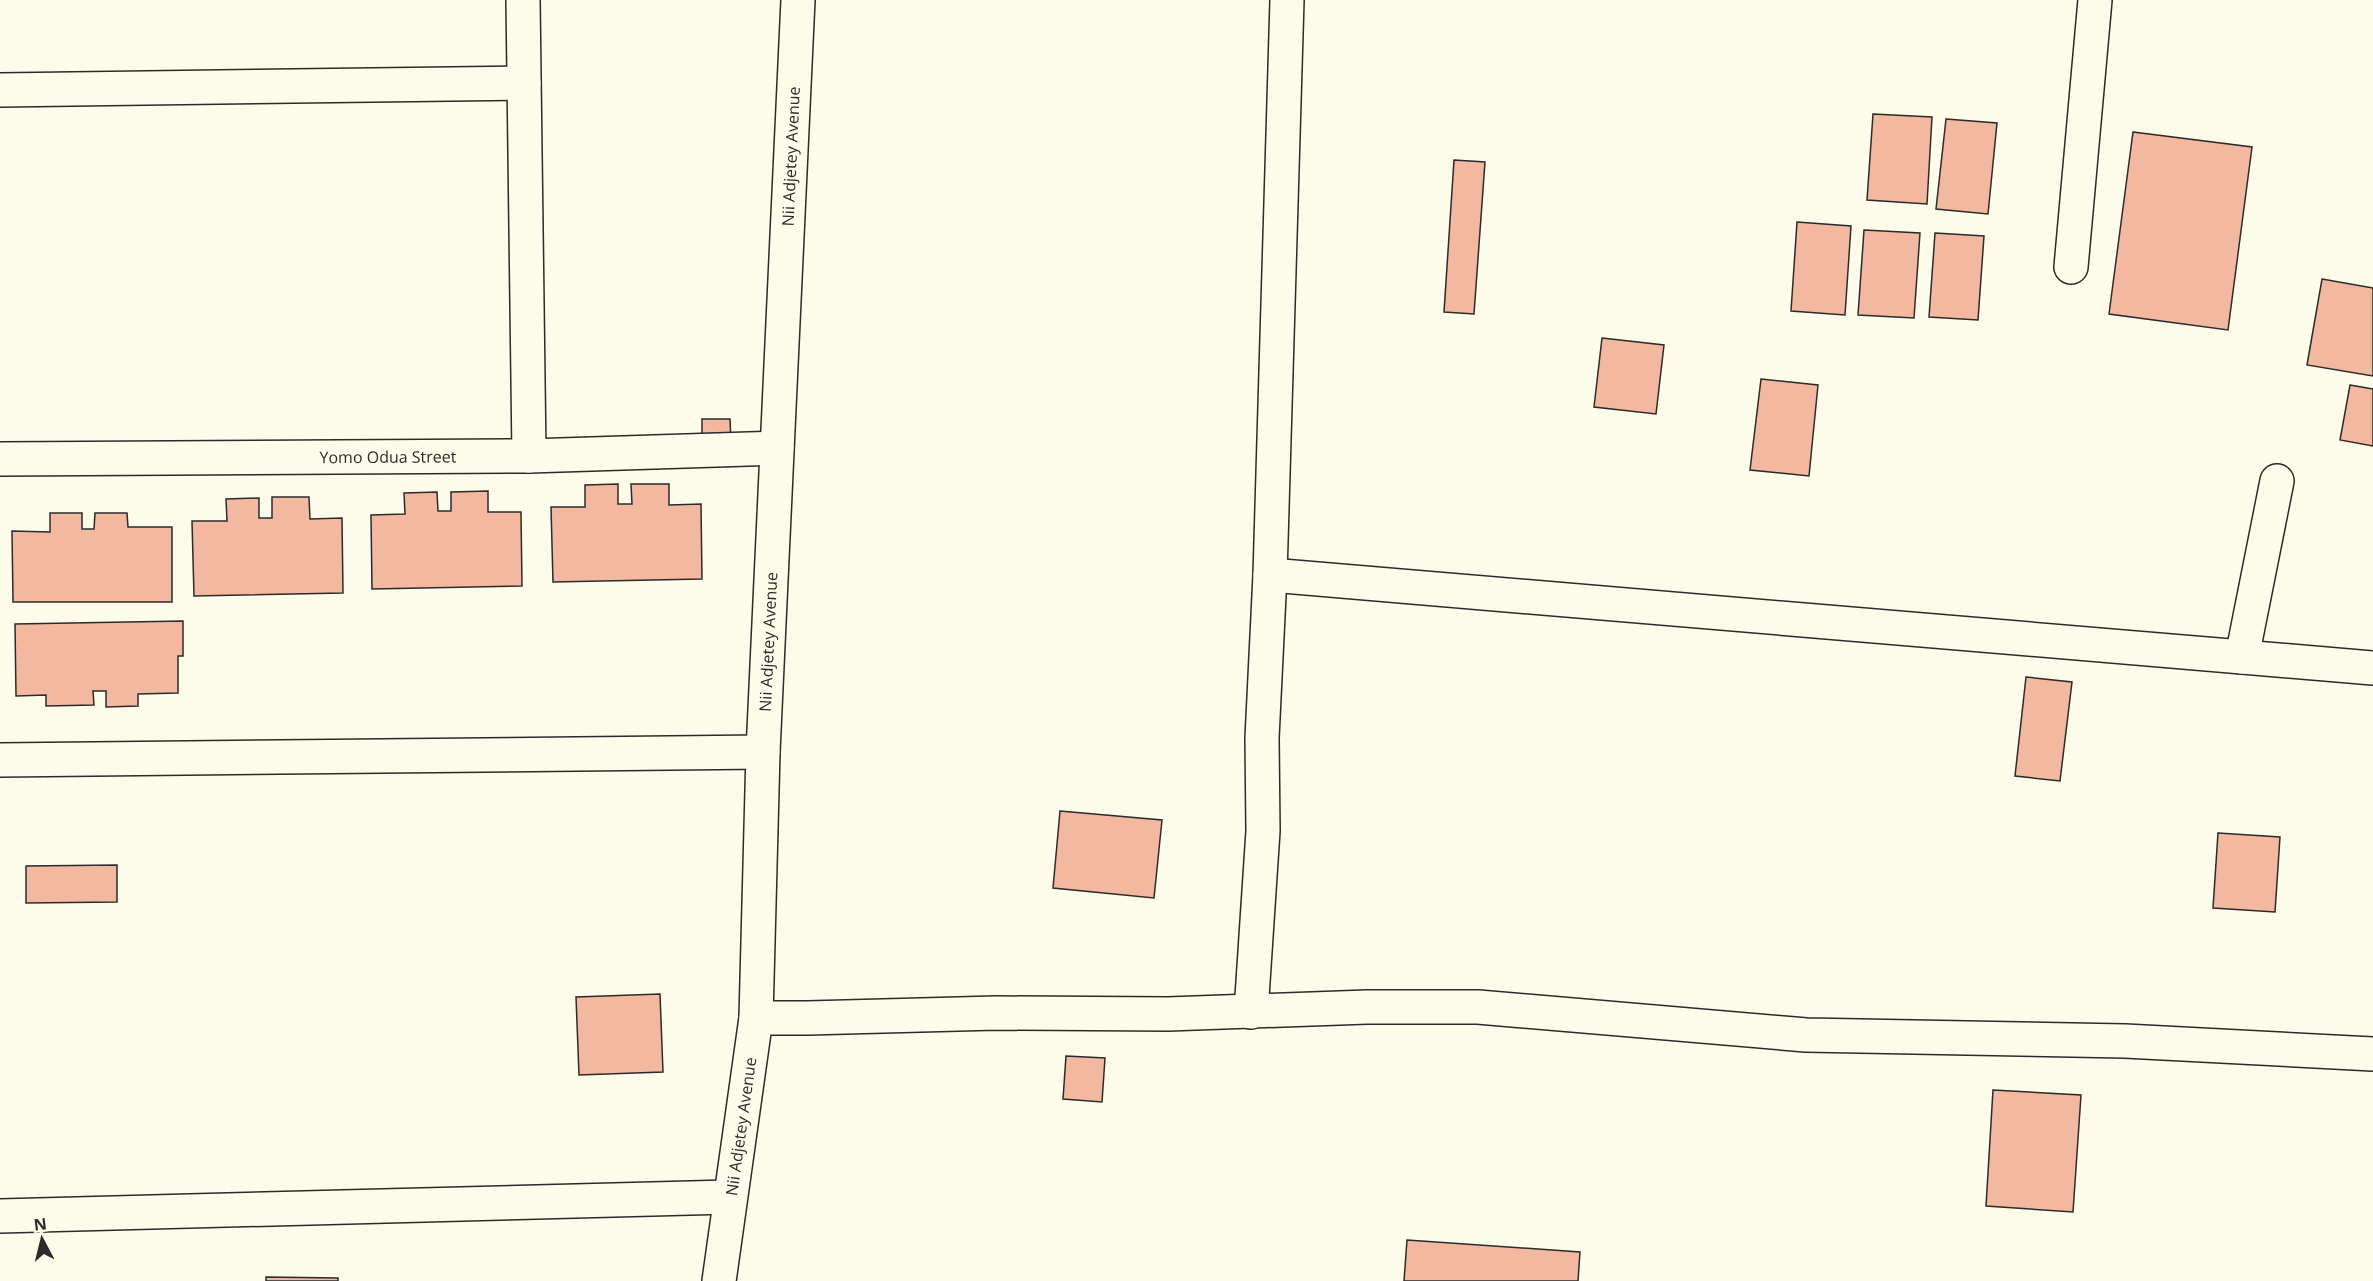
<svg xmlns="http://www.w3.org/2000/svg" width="2373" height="1281" viewBox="0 0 2373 1281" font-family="'Open Sans',sans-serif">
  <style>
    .building { fill: #f2b8a0; stroke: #2b2b2b; stroke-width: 1.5 }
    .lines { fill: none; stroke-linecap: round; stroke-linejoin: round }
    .street-casing { stroke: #2b2b2b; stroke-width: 36 }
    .street { stroke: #fdfbea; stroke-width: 33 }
    .labels { text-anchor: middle; stroke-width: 4.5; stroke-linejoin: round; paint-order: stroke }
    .street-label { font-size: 16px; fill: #2b2b2b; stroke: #fdfbea }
  </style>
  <rect width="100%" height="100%" fill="#fdfbea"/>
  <path class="building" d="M1873,114l59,3 -5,87 -60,-4z
    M1946,119l51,4 -9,91 -52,-5z
    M2133,132l119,15 -24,183 -119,-16z
    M1454,160l31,2 -11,152 -30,-2z
    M1797,222l54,4 -6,89 -54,-4z
    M1864,230l56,3 -6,85 -56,-3z
    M1935,233l49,3 -6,84 -49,-3z
    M2322,279l51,9v88l-66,-11z
    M1602,338l62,7 -8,69 -62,-7z
    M1761,379l57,6 -9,91 -59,-6z
    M2350,385l23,4v57l-33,-6z
    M702,419h28l1,23 -29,1z
    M618,484v20h14l-1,-20h38v21l32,-1 1,75 -149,3 -2,-75h34v-22z
    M488,491v21h33l1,74 -150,3 -1,-74 34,-1 -1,-21 33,-1 1,19h13v-19z
    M272,497h37l1,22 32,-1 1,75 -149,3 -2,-75h35l-1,-22 33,-1v20h13z
    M50,513h32v16h12l1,-16h32l1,14h44v75h-159l-1,-71 38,1z
    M183,621v35h-5v37l-40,1v12l-32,1v-16h-13l1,14 -48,1v-11l-30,1 -1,-72z
    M2026,677l46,5 -12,99 -45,-5z
    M1060,811l102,9 -8,78 -101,-10z
    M2218,833l62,4 -5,75 -62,-4z
    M117,865v37l-91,1v-37z
    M660,994l3,78 -84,3 -3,-78z
    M1066,1056l39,2 -3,44 -39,-3z
    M1993,1090l88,5 -8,117 -87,-6z
    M1407,1240l173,12 -2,29h-174z
    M266,1277l72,1v3h-72z"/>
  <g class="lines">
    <g class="street-casing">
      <g id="street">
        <path d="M523,0l6,456"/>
        <path d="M0,90l524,-7"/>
        <path d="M2071,267l24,-267"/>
        <path id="s1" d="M0,459l529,-3 248,-8"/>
        <path d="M1270,575l1103,93"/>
        <path d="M2242,657l35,-176"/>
        <path d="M0,760l763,-8"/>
        <path d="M1251,1012l12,-181 -1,-93 8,-163 17,-575"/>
        <path d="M756,1018h52l188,-5 172,1 199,-7h111l328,28 319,6 248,13"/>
        <path d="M0,1216l729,-19"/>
        <path id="s2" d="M719,1281l37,-263 7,-266 35,-752"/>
      </g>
    </g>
    <use href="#street" class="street"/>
  </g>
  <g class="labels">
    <g class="street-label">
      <text dy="6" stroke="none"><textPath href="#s2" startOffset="1128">Nii Adjetey Avenue</textPath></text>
      <text dy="6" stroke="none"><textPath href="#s1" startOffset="388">Yomo Odua Street</textPath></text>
      <text dy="6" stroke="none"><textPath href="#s2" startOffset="642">Nii Adjetey Avenue</textPath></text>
      <text dy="6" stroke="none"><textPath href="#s2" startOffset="156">Nii Adjetey Avenue</textPath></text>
    </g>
  </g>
  <g transform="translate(42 1239) rotate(353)" stroke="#fdfbea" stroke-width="4.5" paint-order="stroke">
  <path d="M0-4.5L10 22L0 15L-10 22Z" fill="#2b2b2b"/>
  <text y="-9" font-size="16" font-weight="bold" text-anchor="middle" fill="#2b2b2b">N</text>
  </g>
</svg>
